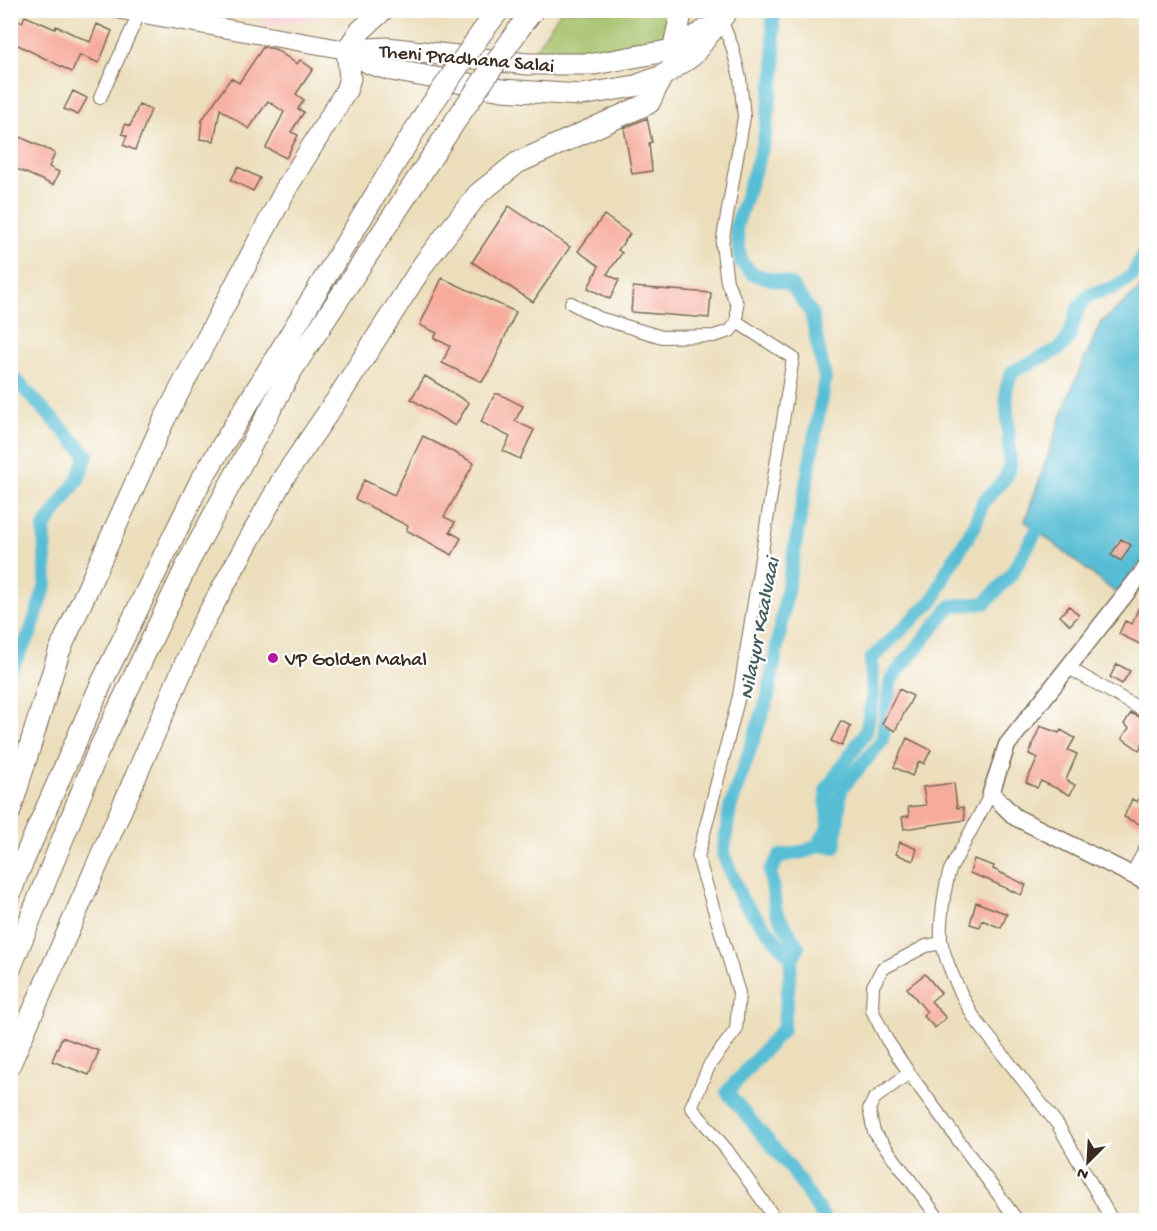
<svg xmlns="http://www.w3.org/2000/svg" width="1157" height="1231" viewBox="0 0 1157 1231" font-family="'Gochi Hand',sans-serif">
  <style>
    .built { fill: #f7cfd1 }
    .green { fill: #a3bf66; stroke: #6f7442; stroke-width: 1.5 }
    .water { fill: #56bdd4; stroke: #487479; stroke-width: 1.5 }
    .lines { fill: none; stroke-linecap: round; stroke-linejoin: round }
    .canal { stroke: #56bdd4; stroke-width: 14 }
    .building { fill: #f6ab9b }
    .street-casing { stroke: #796955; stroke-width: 14 }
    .secondary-casing { stroke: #796955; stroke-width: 19 }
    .primary-casing { stroke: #796955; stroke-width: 20 }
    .highway-casing { stroke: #796955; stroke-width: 23 }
    .street { stroke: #fff; stroke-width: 12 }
    .secondary { stroke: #fff; stroke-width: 16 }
    .primary { stroke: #fff; stroke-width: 18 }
    .highway { stroke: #fff; stroke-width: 21 }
    .highway-bridge-casing { stroke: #796955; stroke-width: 23; stroke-linecap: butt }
    .highway-bridge { stroke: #fff; stroke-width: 21 }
    .poi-dot { fill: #b5179e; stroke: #fff; stroke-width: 2 }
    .labels { text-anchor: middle; stroke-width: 4.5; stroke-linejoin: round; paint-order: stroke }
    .street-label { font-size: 20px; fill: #3b2a1e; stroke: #fff }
    .poi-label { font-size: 20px; fill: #3b2a1e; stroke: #fff; text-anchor: start }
    .water-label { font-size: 21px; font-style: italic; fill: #445d5e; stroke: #fff }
  </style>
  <rect width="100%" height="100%" fill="#fff"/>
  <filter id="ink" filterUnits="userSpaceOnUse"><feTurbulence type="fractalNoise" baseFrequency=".0167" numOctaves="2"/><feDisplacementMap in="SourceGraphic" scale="12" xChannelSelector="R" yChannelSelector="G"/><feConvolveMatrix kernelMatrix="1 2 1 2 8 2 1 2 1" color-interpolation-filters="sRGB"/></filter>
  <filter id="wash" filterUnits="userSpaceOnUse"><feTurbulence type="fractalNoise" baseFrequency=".008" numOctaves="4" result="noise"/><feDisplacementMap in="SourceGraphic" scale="24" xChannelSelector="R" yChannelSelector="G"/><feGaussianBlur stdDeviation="1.35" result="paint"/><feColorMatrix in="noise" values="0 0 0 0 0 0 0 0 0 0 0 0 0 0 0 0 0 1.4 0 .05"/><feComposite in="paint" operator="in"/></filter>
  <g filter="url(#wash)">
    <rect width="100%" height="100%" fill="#ecdebb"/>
    <path class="built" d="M266,11h70l-14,6 -63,11z"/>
    <path class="green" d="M561,11h98l17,7 -17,24 -64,16 -65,-1z"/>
    <path class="water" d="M1146,282v275l-30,36 -91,-72 44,-126 32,-73 36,-30z"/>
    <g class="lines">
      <path class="canal" d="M776,10l-3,10 2,47 -12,78 -27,82 5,35 12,12 37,10 21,28 14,67 -57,318 -38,111 -7,46 20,48 49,57 -9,70 -56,63 63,75 35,53
        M10,374l77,81 -9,24 -34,49 2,56 -16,50 -20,36
        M818,845l17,2 6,-58 41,-48 9,-62 60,-73 34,-3 26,-28 34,-59
        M792,959l6,-12 -22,-35 -6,-41 10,-15 27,-5 11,-6 10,-17 -2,-38 40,-58 7,-36 -2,-37 63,-60 13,-29 28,-45 8,-23 22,-23 5,-13 -4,-76 6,-18 47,-23 9,-10 11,-33 12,-12 22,-6 19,-12 14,-27"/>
    </g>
    <g id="blocks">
      <path class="building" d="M25,16l30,13 1,-3 34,16 7,-18 15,7 -13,32 -19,-8 -8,17 -62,-31v-24l12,5z
        M263,47l12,2 22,15 3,-4 13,9 -17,25 8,6 -6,9 6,3 -13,20 7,3 -12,23 -20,-10 18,-36 -16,-11 -19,28 -29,-20 -6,32 -14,-2 2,-19 29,-42 8,5z
        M73,91l14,7 -9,17 -14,-6z
        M139,105l12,5 -16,40 -12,-5 4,-9 -5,-2 3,-10 5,2z
        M647,118l5,24 -3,1 3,28 -20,3 -8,-46z
        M18,136l37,17 -6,14 10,5 -6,13 -43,-19v-29l6,2z
        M238,167l22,11 -7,13 -22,-11z
        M509,206l61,41 -37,55 -61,-40z
        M604,215l26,19 -12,16 4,3 -15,21 12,6 -9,19 -22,-11 11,-22 -21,-15z
        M442,278l74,34 -24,54 -10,16 -40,-19 8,-17 -16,-8 3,-5 -17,-8z
        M633,287l78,6 -2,25 -78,-6z
        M425,376l44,27 -14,23 -44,-27z
        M495,394h4l24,12 -8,15 19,9 -14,29 -17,-8 7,-14 -29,-15z
        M423,436l51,27 -30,54 11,5 -5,10 11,6 -9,17 -46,-25 2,-4 -53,-27 9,-19 30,15z
        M1121,539l10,6 -10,16 -10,-6z
        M1146,589v58l-27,-13 6,-13 7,3z
        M1069,606l10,9 -9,10 -10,-9z
        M1117,664l13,7 -8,13 -12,-7z
        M899,689l14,7 -18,35 -13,-7z
        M1131,713l15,7v18l-7,12 -17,-12 7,-10 -5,-4z
        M841,721l10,5 -9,20 -11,-5z
        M1040,726l19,7 2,-3 14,8 -7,12 9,4 -11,26 9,5 -5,10 -29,-14 -4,7 -11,-6 12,-24 -9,-4z
        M907,738l24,12 -7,14 -5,-3 -7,15 -18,-9z
        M1146,782v45l-22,-10 8,-18 5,3z
        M954,783l3,25 6,-1 2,13 -61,9 -2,-12 7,-1 -1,-9 18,-2 -3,-18z
        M900,842l17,7 -4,12 -17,-7z
        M974,859l20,7 -1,3 33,16 -5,10 -33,-15 -18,-7z
        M976,902l31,12 -6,14 -19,-8 -2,7 -10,-3z
        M925,974l16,19 -10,8 15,17 -11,10 -12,-13 4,-3 -20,-24z
        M62,1037l37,14 -10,24 -37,-14z"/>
    </g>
  </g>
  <g filter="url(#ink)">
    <use href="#blocks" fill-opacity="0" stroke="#796955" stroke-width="1.5"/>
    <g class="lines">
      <g class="street-casing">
        <path id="street" d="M100,98l39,-84
          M571,303l28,15 63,19 52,-1 16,-5 7,-9v-18l-10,-22 -5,-38 22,-127 -4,-39 -8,-32 -11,-26
          M737,322l56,36 -54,338 -41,161 41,136 -3,37 -26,34 -19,43 36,43 49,70
          M1067,667l79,45
          M991,793l-41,77c-5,15 -12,60 -8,75 7,25 20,52 33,74l83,106 54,95
          M1131,875l15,-27
          M942,943l-16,3 -44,23 -9,17 -1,24 15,30 22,33 108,147
          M909,1073l-35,26 -5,10 5,23 66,88"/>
      </g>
      <g class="secondary-casing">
        <path id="secondary" d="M1146,568l-139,177 -16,48 24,24 131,65"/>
      </g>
      <g class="primary-casing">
        <path id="primary" d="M121,10l226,40"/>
      </g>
      <g class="highway-casing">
        <path id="highway" d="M521,26l12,-16
          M482,32l17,-22
          M347,50l24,14 20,6 111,20 79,5 54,-9 27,-10 30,-20 36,-46
          M347,50l40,-2 140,16h67l79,-14 34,-21
          M673,50l9,-40
          M10,811l49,-159 105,-232 123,-233 59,-96 4,-13 -3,-28 12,-18 24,-22
          M10,894l7,-19 85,-193 98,-200 223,-365
          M10,969l87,-215 92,-193 101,-188 168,-256
          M10,1064l192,-439 82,-148 52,-76 89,-139 53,-68 39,-31 132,-60 13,-27"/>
      </g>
      <use href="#street" class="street"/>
      <use href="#secondary" class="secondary"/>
      <use href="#primary" class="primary"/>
      <use href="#highway" class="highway"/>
      <g class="highway-bridge-casing">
        <path id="highway-bridge" d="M423,117l59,-85
          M458,117l63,-91"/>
      </g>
      <use href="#highway-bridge" class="highway-bridge"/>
    </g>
  </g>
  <circle class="poi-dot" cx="273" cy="658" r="6"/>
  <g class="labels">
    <g class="street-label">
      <text transform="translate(467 57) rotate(5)" y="7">Theni Pradhana Salai</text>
    </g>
    <g class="poi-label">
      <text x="285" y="665">VP Golden Mahal</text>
    </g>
    <g class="water-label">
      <text transform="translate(758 628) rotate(-79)" y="7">Nilayur Kaalvaai</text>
    </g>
  </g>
  <rect width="1157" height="1231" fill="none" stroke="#fff" stroke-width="36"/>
  <g transform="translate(1088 1162) rotate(204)" stroke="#ffffff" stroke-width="4.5" paint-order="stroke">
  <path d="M0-4.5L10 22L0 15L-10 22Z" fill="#3b2a1e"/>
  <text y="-9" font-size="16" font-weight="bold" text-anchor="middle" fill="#3b2a1e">N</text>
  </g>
</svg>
